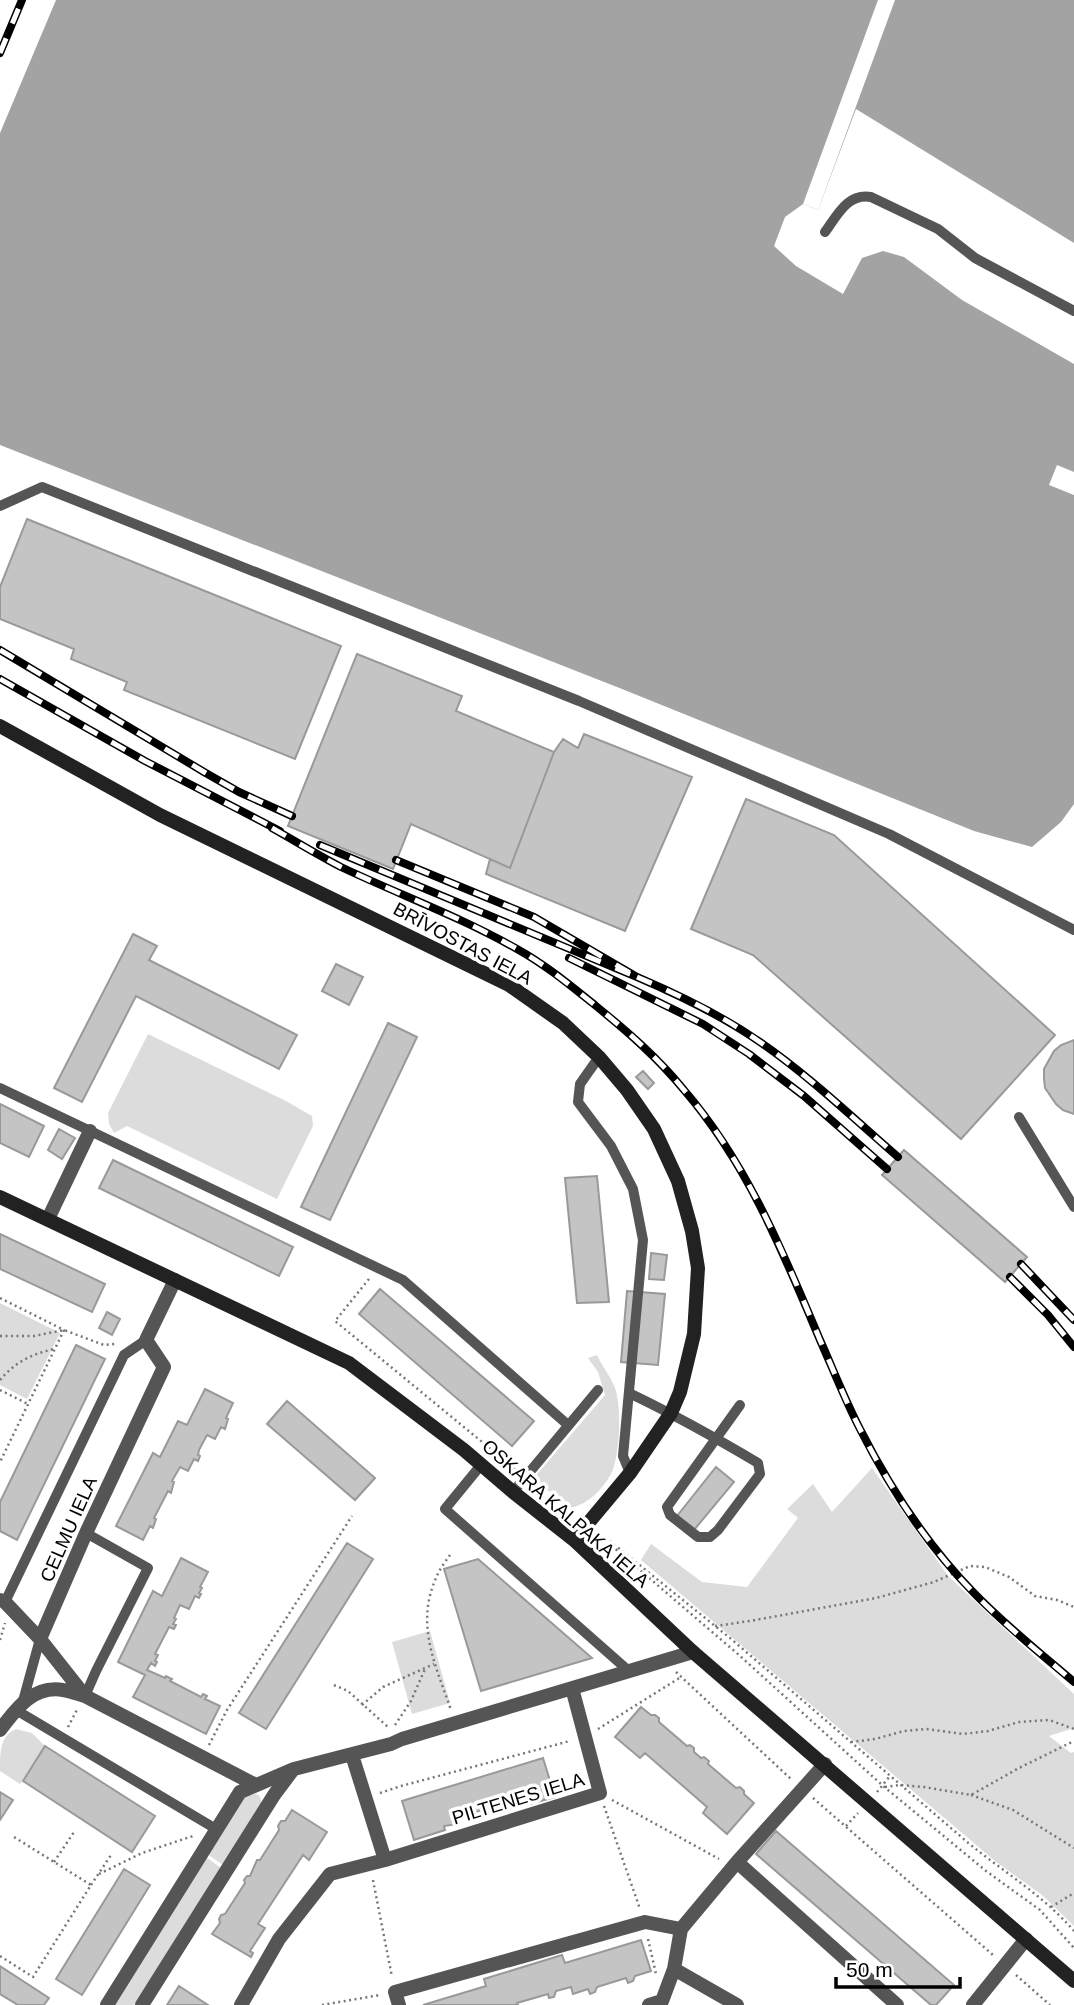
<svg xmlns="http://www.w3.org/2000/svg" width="1074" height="2005" viewBox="0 0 1074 2005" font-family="Arial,sans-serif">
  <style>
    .green { fill: #dcdcdc }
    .water { fill: #a3a3a3 }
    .pier { fill: #fff }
    .building { fill: #c4c4c4; stroke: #999; stroke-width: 2 }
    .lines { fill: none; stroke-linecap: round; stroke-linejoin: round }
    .path { stroke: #777; stroke-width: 2.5; stroke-dasharray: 2 3.5; stroke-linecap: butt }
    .lane { stroke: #555; stroke-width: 10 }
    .street { stroke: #555; stroke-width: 14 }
    .secondary { stroke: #222; stroke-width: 14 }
    .rail-casing { stroke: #000; stroke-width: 8 }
    .rail { stroke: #fff; stroke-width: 5; stroke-dasharray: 16; stroke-linecap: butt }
    .labels { text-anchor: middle; stroke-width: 7; stroke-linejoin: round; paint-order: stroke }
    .street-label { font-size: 19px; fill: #000; stroke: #fff }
  </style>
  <rect width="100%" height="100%" fill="#fff"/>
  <path class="green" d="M148,1034l138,67 26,15 1,10 -36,73 -150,-73 -13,7 -5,-9 -1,-11z
    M0,1303l60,30 -33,66 -27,-14z
    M597,1355c5,11 14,22 18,33 7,19 5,69 -4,86 -9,16 -23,30 -40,34l-38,-29 72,-84 -7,-23 -10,-14z
    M872,1468l76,108 126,118v34l-25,8 22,17 3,-1v174l-32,-31 -47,-34 -354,-301 10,-16 51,38 45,5 51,-69 -11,-9 26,-25 19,28z
    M430,1631l20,72 -38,11 -20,-72z
    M16,1729l16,4 13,13 -25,38 -20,-13c0,-19 0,-35 16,-42z
    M253,1793l6,2 3,8 -39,62 -16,-11 39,-60z
    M206,1857l15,11 -87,137h-21z"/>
  <path class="water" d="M56,0h1018v243l-218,-134 -38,101 -15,-6 -18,13 -11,29 22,20 47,28 19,-36 21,-7 21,6 58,43 112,64v440l-13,18 -29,25 -58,-16 -357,-144 -617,-242v-312z"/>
  <path class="pier" d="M878,0h17l-77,210 -15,-6z
    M1057,465l17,7v23l-25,-10z"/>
  <path class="building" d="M27,519l314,127 -46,113 -171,-69 3,-8 -56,-23 3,-10 -74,-30v-32z
    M357,654l105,42 -6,15 98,41 -44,116 -99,-44 -18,45 -105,-43z
    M584,734l108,43 -67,154 -139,-57 4,-15 20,9 44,-116 9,-13 15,9z
    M746,799l88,36 221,200 -94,104 -208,-184 -62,-26z
    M133,934l24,12 -8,14 148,75 -18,34 -143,-73 -54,106 -28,-14z
    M336,964l27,13 -14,28 -27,-14z
    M388,1023l29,14 -87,183 -29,-13z
    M1074,1040v74l-11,-4 -7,-6 -11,-16 -1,-10v-9l10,-18 7,-6z
    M643,1071l11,12 -6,6 -12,-12z
    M0,1104l44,22 -15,31 -29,-14z
    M59,1129l16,9 -13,21 -14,-9z
    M904,1150l123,107 -22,25 -123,-107z
    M113,1160l180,87 -14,29 -180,-88z
    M597,1176l12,126 -32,1 -12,-125z
    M0,1234l105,50 -13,28 -92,-43z
    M651,1253l16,2 -3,25 -15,-1z
    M380,1289l154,132 -22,25 -153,-132z
    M627,1291l38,3 -7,71 -37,-3z
    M107,1312l13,7 -8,16 -13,-7z
    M76,1345l29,14 -88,181 -17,-9v-29z
    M205,1389l28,14 -7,15 2,1 -3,10 -4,-2 -6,12 -8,-4 -8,15 -1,5 2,1 -2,5 -4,-2 -6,12 -8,-4 -8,14 2,1 -3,11 -3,-2 -14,27 2,1 -3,9 -3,-2 -7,14 -27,-14 37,-73 7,4 18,-36 9,4z
    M287,1401l88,77 -20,22 -88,-76z
    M716,1467l18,15 -40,48 -17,-14z
    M347,1543l26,16 -107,170 -27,-16z
    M181,1558l27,14 -8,15 2,1 -3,5 2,1 -2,4 -4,-2 -6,13 -9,-4 -6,13 2,1 -3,5 3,1 -2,4 -5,-2 -14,27 3,1 -3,6 2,1 -2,4 -4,-3 -4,7 18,8 1,-2 6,3 -2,2 31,16 2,-3 4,2 -2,3 15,7 -14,28 -73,-37 12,-22 -27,-13 35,-71 9,5z
    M478,1559l114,99 -111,33 -37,-122z
    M641,1707l10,8h4l4,3v4l28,24 3,-1 4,3v4l7,6 3,-1 5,4 -1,3 28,24 4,-1 4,4v3l10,9 -27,31 -24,-21 4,-6 -62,-54 -5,5 -25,-21z
    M45,1746l110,70 -23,36 -109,-71z
    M543,1758l12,39 -32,9 -2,-7 -65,19 2,6 -14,2 1,4 -31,10 -12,-39z
    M0,1792l13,8 -13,20z
    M292,1810l35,22 -18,28 -6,-5 -45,69 7,4 -15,23 3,2 -2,4 -39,-23 8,-11 -1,-4 2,-4 4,-1 20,-31 -1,-3 3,-4h3l7,-16h3l19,-30 -1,-4 3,-5h4z
    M776,1831l178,154 -18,20h-5l-175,-151z
    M124,1869l26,16 -68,110 -26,-16z
    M641,1940l10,31 -16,5 -2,5 -5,2 -2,-5 -29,9 -2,5 -5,2 -2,-5 -15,5 -2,-7 -15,4 -2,6 -5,1 -1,-4 -31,9 1,2h-95l63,-19 -2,-7 78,-24 3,8z
    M0,1966l49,32 -5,7h-26l-18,-11z
    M179,1986l29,19h-41z"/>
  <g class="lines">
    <path class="path" d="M369,1279l-34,42 180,148
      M0,1298l64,32 -64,132
      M0,1336h34l30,-6 40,15 11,-1
      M0,1380c15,-18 32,-26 54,-31
      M0,1390l28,14
      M601,1534l129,104 236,203c36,30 77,54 108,90
      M599,1535l140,120 143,130 104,86 54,39 34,38
      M450,1555c-5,7 -11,15 -14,23 -21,47 0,88 15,132
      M715,1626l35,-5 126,-23 58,-16 36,-16 15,1 24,10 26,19 22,4 17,7
      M0,1640l5,-17
      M676,1672l116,108
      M334,1685l14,6 41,37
      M362,1705l21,-18 51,-23
      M395,1725l16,-24 14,-32
      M68,1727l10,-19
      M598,1729l83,-52
      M851,1742l24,-3 29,-8 22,-2 37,5 25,-3 31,-9 30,-2 25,9
      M209,1745l18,-35 125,-194
      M885,1787l15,-2 24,2 47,8 48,-27 55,-27
      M877,1792l13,-16
      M380,1793l21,-7 169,-45
      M971,1795l42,15 61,38
      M813,1798l180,157
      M612,1800l107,59
      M604,1806l36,103
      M846,1826l12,-13
      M54,1862l20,-30
      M99,1874l43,-21 51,-17
      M373,1880l19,97
      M91,1885l20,-30
      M1051,1907l23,-14
      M648,1939l8,35
      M0,1956l33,21 58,-92 -77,-48
      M1016,1975l34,30
      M322,2005l58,-10"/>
    <path class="lane" d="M825,232c12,-16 22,-39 46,-35l67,32 37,29 99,53
      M0,506l42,-19 537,214 310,133 185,96
      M599,1057l-19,27 -2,18 33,44 22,43 10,51 -20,216 7,17
      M0,1088l403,192 165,145
      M1019,1117l55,90
      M629,1393c44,21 87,45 129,70l2,11 -42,56 -8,7h-12l-28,-22 -3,-8 73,-102
      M481,1465l-36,44 185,163
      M513,1492l85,-102
      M5,1602l119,-247 22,-15
      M85,1696l11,-25 52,-103 -62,-35
      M23,1701l17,-62
      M16,1710l200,119"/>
    <path class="street" d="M48,1219l42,-88
      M0,1600l5,2 35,37 45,57
      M40,1639l46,-106 78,-166 -18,-27 29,-60
      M0,1730c16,-21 33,-45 63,-40 7,1 15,4 22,6l169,88
      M352,1755l33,105
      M737,1862l160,143
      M674,1969l63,36
      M107,2005l133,-213 54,-23 97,-25 11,-5 291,-87
      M142,2005l132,-210 18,-24
      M241,2005l38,-66 51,-65 55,-14 215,-67 -28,-105
      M399,2005l-4,-13 250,-70 36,7
      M649,2005l13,-4 12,-32 7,-40 56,-67 88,-98
      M973,2005l53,-66"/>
    <path class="secondary" d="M0,726l160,89 349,170 54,38 36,34 28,33 27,39 24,52 14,50 6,37 -4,66 -14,58 -9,21 -41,60 -56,67
      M0,1197l349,166 115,87 49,42 61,48 119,112 381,329"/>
    <g class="rail-casing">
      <path id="rail" d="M0,53l22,-53
        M0,650l204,122 35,20 53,24
        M0,679l145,82 135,70
        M272,828c23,13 46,27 69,39 59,28 120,50 176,82 29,16 54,37 79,57 32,26 62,52 88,84 63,73 99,162 136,250 13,29 25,60 40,89 30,59 67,116 114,164 31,32 66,60 100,89
        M320,845l317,132 -103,-60 -138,-57
        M569,958l134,66 46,30 55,42 83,73
        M637,977c42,18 82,37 120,63 50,34 95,77 141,117
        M1021,1264l53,56
        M1010,1277l38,38 26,32"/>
    </g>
    <use href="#rail" class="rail"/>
  </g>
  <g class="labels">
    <g class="street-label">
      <text transform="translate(463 943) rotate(28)" y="7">BRĪVOSTAS IELA</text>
      <text transform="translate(566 1513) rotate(41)" y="7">OSKARA KALPAKA IELA</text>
      <text transform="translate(68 1529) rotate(-66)" y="7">CELMU IELA</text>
      <text transform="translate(518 1798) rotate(-17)" y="7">PILTENES IELA</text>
    </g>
  </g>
  <path d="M836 1977v10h124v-10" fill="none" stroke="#000000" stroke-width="3.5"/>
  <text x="846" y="1977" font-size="21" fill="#000000" stroke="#ffffff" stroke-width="5" paint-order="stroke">50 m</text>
</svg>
